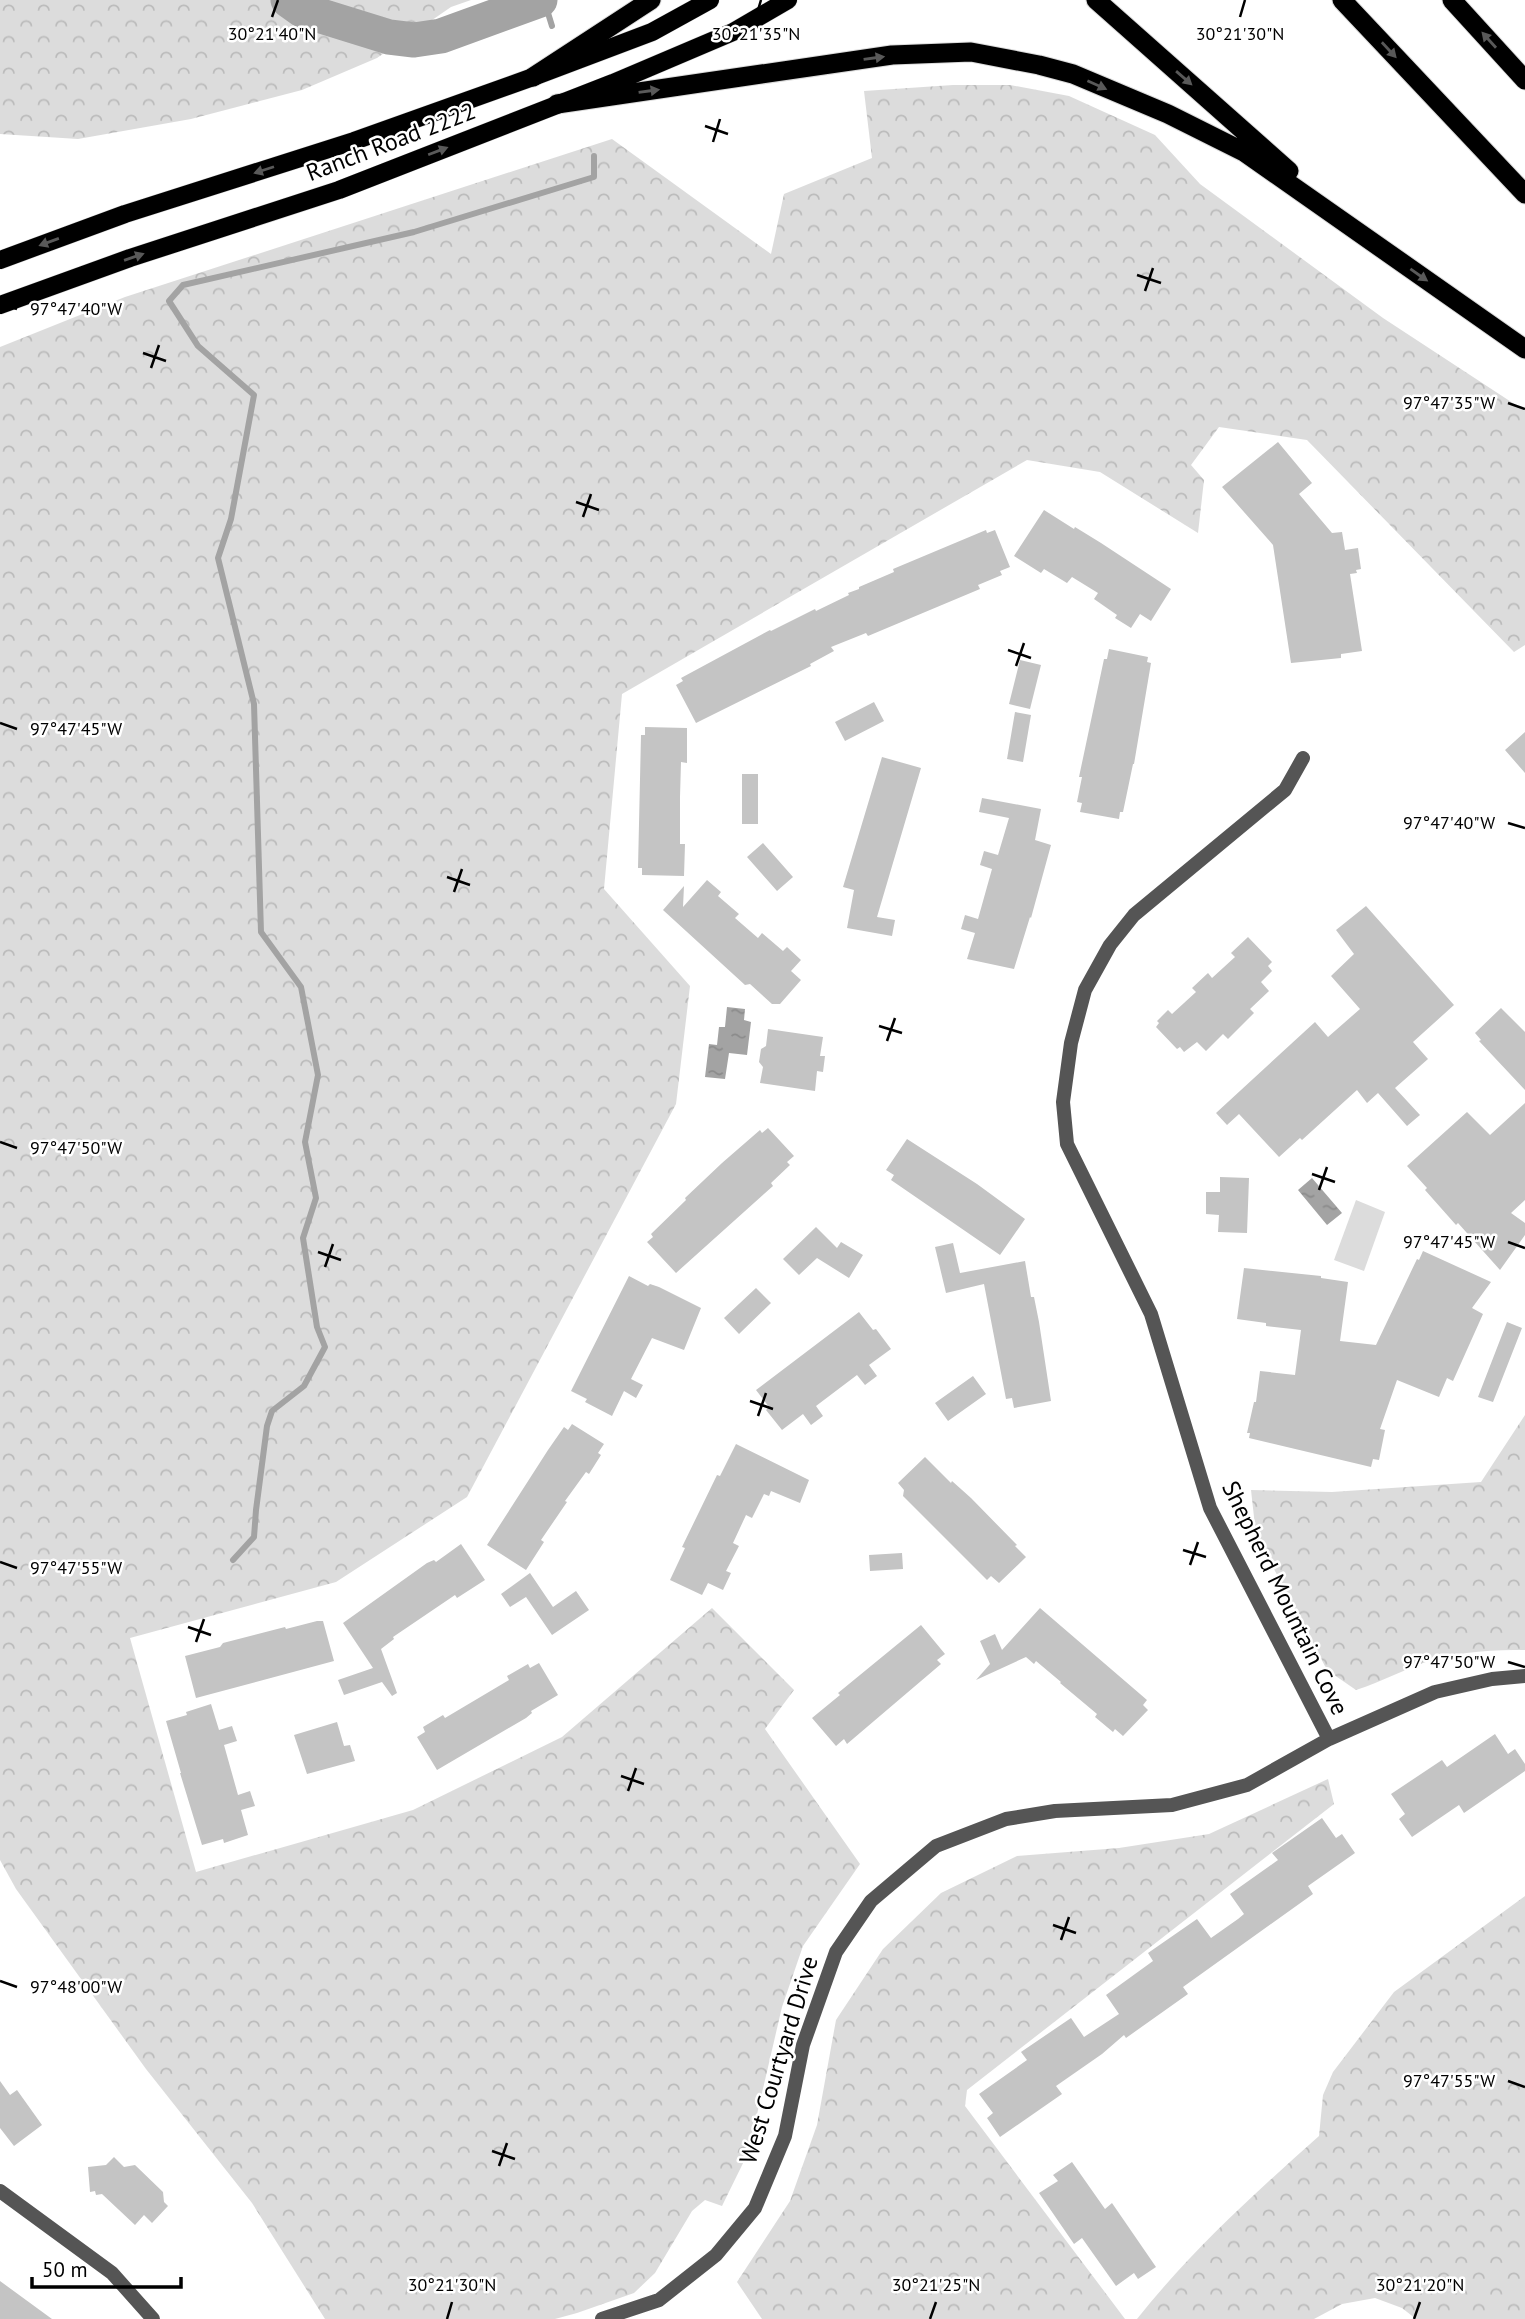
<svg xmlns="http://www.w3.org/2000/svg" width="1525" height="2319" viewBox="0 0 1525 2319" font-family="'PT Sans',sans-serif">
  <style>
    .forest { fill: url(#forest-crowns) }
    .pitch { fill: #dcdcdc }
    .water { fill: url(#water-ripples) }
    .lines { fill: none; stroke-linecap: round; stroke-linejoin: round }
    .stream { stroke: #a3a3a3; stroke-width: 6 }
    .river { stroke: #a3a3a3; stroke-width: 35 }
    .building { fill: #c4c4c4 }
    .primary-casing { stroke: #dbdbdb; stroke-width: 19 }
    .trunk-casing { stroke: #dbdbdb; stroke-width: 21 }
    .minor { stroke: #555; stroke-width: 14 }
    .primary { stroke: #000; stroke-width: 18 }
    .trunk { stroke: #000; stroke-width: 19 }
    .oneway { fill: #595959 }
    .ticks { fill: none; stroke: #000; stroke-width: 2.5 }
    .labels { text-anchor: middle; stroke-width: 5; stroke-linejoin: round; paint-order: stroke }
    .street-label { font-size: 24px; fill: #000; stroke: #fff }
    .ticks-label { font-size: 18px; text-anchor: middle; fill: #000; stroke: #fff; stroke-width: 5; stroke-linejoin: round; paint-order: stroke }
  </style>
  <defs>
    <pattern id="forest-crowns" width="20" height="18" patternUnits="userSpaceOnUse" patternTransform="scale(1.75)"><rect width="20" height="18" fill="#dcdcdc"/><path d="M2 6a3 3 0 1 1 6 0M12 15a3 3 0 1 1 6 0" fill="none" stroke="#bbb"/></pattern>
    <pattern id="water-ripples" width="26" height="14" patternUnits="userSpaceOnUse" patternTransform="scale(1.75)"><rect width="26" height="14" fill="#a3a3a3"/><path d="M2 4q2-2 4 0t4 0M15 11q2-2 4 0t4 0" fill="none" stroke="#8b8b8b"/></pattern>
  </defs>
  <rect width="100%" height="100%" fill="#fff"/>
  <path class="forest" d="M0,0h471l-20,7 -74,51 -75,32 -111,29 -113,20 -78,-5z
    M953,85h57l59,11 86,39 45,49 183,134 142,93v234l-11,7 -207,-212 -88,-13 -28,38 13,15 -6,53 -98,-61 -73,-12 -405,234 -18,195 86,97 -14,118 -209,393 -131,85 -206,56 66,234 217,-62 149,-73 150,-129 82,82 -29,39 95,135 -57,82 -21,61 -34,146 -26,53 -17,-6 -13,11 -37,62 -21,20 -57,20 -22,6h-230l-73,-116 -106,-134 -130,-180 -16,-29v-1513l125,-50 487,-158 159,115 13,-60 88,-36 -8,-67z
    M1525,1415v235c-30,0 -63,1 -93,10 -26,8 -50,22 -76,30l-29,-20 -71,-135 -5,-45 81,2 149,-10z
    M1328,1779l6,25 -367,286 -2,16 160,213h-363l-25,-37 53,-81 27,-76 19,-105 47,-71 58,-56 76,-37 102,-8 90,-14z
    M1525,1896v423h-109l-14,-11 -27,-10 -33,6 -28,15h-177c54,-68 117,-125 182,-183l4,-41 10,-23 61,-80z"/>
  <path class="pitch" d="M1356,1200l29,12 -21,59 -30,-11z"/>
  <path class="water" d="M727,1007l18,2 -1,11 7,2 -4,33 -18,-2 -4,26 -20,-2 4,-33 8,1 2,-18h6z
    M1312,1178l30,35 -15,12 -29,-35z"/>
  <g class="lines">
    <path class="stream" d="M544,0l8,26
      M233,1560l21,-23 2,-27 11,-84 5,-15 32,-25 21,-39 -8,-20 -14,-89 13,-40 -11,-56 13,-67 -17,-88 -40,-55 -7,-228 -36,-146 13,-39 23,-124 -56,-49 -29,-45 14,-16 231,-53 180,-55v-21"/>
    <path class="river" d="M288,0l14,10 87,27 25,3 27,-4 99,-36"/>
  </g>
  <path class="building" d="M1278,442l34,41 -13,11 33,39 10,-1 3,18 13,-2 3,21 -5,1 1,3 -7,1 12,77 -21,3v4l-50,5 -18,-118 -51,-58z
    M1044,510l30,19 1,-2 26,16 70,46 -20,32 -11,-7 -9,14 -16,-10 2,-3 -23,-16 4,-6 -26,-16 -5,6 -23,-14 -3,4 -27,-17z
    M986,530l1,3 8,-3 15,37 -10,4 2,4 -24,10 2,4 -112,47 -2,-3 -35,14 3,4 -24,13 1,2 -115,57 -20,-38 7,-4 -2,-3 89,-48 1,1 44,-22 1,2 33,-16 -1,-2 11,-4v-2l35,-15 -1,-3z
    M1109,649l39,8 -1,5 4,1 -17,101h-1l-10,48h-3l-1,7 -39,-7 2,-9 -5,-1 5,-25h-3l25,-118h3z
    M1020,660l21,5 -11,44 -21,-5z
    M874,702l10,19 -39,20 -10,-19z
    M1015,712l16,3 -8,47 -16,-3z
    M645,727l42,1v35l-6,-1 -1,35v47h5l-1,32 -42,-1v-7h-4l3,-133h4z
    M1525,732v41l-20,-23z
    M882,757l39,11 -44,149 18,3 -3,16 -45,-8 7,-38 -11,-3z
    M742,774h16v50h-16z
    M982,798l59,11 -6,31 16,5 -20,73 -1,-1 -16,52 -47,-10 8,-26 -14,-4 4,-14 13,4 14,-50 -12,-4 4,-14 14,4 11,-37 -30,-6z
    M763,843l30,34 -16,14 -30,-34z
    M707,880l14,12 -3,4 21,18 -4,4 23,20 4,-5 21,18 4,-4 14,13 -10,11 10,9 -21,24h-8l-22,-20 -5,1 -82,-75 21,-24 -1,21z
    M1366,906l88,99 -41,37 15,17 -33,29 25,27 -13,11 -29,-33 -11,10 -10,-13 -55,50 -2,-2 -21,19 -40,-43 -12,11 -11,-12 99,-91 13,15 32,-28 -29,-33 23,-22 -18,-24z
    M1248,937l24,25 -4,4 4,5 -11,11 8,9 -19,18 4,4 -26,26 -5,-5 -17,17 -9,-9 -13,10 -4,-5 -3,2 -21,-22 3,-4 -2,-2 11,-11 4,4 24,-22 -4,-4 16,-15 4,5 23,-21 -4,-4z
    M1501,1008l24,24v58l-46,-49 2,-1 -6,-7z
    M768,1029l55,8 -3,19h5l-2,16 -6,-1 -2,20 -55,-8 3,-16 -4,-5 2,-13 5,-3z
    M1525,1103v97l-14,13 14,10v12l-25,35 -42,-47 -2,2 -31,-35 2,-2 -20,-22 60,-54 23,23z
    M768,1128l26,28 -7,6 3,3 -19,18 2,3 -97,87 -29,-31 6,-5 -2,-3 35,-34 -1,-2 37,-35 38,-33 2,3z
    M907,1139l70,45 48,35 -25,36 -109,-75 3,-5 -8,-5z
    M1220,1177l29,1 -2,55 -29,-1 1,-17 -13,-1v-22h14z
    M816,1227l21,21 4,-6 22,13 -14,23 -32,-20 -18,17 -16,-16z
    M953,1243l7,30 65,-12 6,36h3l5,25 12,79 -37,7 -2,-10 -6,1 -22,-115 -38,9 -11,-46z
    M1423,1251l68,31 -19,26 11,6 -30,67 -6,-3 -8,19 -42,-17 -17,49 5,1 -6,30 -6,-1 -2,8 -122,-29 1,-5h-3l7,-31h2l4,-31 35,4 6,-45 -35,-4v-3l-29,-4 7,-51 77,8v2l27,4 -8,59 36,4 41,-86 2,1z
    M629,1276l19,10 2,-2 9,3 42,21 -17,42 -32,-12 -21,41 12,6 -7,13 -12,-7 -12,25 -27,-14 2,-3 -16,-8z
    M756,1288l15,15 -32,31 -15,-16z
    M859,1312l14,18 3,-1 15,20 -22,16 8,11 -12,9 -8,-10 -41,31 7,10 -12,9 -8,-11 -21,16 -16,-20 3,-3 -13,-17z
    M1507,1322l15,6 -29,74 -15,-5z
    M973,1376l13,18 -38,27 -13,-18z
    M572,1424l32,20 -6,9 3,2 -12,19 -3,-2 -21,29 2,1 -26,38 3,2 -18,28 -39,-25 61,-95 16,-23 4,3z
    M736,1444l73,36 -9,23 -29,-12 -2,5 -5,-2 -12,24 -6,-3 -13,28 6,3 -13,25 5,2 -8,17 -15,-7 -6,12 -32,-15 15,-32 -3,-1 35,-72 3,1z
    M925,1457l26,26 1,-2 19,17 46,47 -2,1 11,11 -27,26 -8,-7 -4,4 -84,-84 1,-6 -6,-7z
    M461,1544l24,36 -28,18 -2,-3 -62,42 1,2 -13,10 16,44 -5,3 -10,-14 -38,13 -6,-15 35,-12 -30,-45 84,-60 7,-3 2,2z
    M902,1553l1,16 -33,2 -1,-16z
    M530,1573l23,34 23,-16 13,19 -37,25 -26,-38 -16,10 -9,-13z
    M1040,1608l107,92 -4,5 5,5 -25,26 -8,-7 -2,3 -18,-15 2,-3 -37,-31 1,-1 -25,-21 -2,3 -8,-7 -50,23 14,-16 -10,-23 15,-7 7,16z
    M317,1621h6l11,40 -138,37 -11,-42 35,-9 3,-4 62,-16 1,2z
    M921,1625l24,29 -8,6 4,4 -94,80 -3,-5 -8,7 -24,-28 28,-23 -2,-2z
    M539,1663l19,32 -27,16 1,2 -6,5 -89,52 -20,-33 8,-5 -2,-5 20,-12 2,3 64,-38 -2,-4 21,-12 2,4z
    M211,1704l8,26 13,-4 5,15 -13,4 14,50 12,-4 5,15 -14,4 7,25 -24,8 -1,-4 -21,6 -22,-72h1l-15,-52 21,-6 -1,-3z
    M337,1722l7,24 6,-1 5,16 -48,13 -13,-39z
    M1495,1734l13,20 7,-5 10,15v7l-61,42 -5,-8 -47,32 -13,-18 6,-5 -14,-20 51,-34 5,7z
    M1322,1818l14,20 6,-4 13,19 -47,33 5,8 -130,93 5,7 -62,44 -2,-3 -22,19 -46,32 6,8 -62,43 -13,-19 6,-5 -14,-19 48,-34 -6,-8 50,-34 13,19 35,-23 -13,-19 47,-34 -5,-8 49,-34 14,19 27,-19 6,-5 -14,-20 48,-34 -6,-7z
    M0,2081l10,14 7,-5 25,35 -28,21 -14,-18z
    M114,2157l10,10 11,-2 28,27 1,10 4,4 -16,17 -8,-8 -9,10 -33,-31 -6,1 -1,-4 -5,1 -2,-25 18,-2z
    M1072,2162l33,47 7,-6 44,64 -18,12 -4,-6 -18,13 -34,-48 -8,6 -35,-51 19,-12 -5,-6z
    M0,2281l52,38h-52z"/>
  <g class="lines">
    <g class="primary-casing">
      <path id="primary" d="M0,260l125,-46 229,-73 179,-64 119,-45 58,-32
        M0,305l130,-47 209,-68 274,-107 120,-51 55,-32"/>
    </g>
    <g class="trunk-casing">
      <path id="trunk" d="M1096,0l193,171
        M1342,0l183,194
        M1452,0l73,80
        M533,77l118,-77
        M557,104l335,-49 79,-3 68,13 34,9 95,40 76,38 281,197"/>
    </g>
    <path class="minor" d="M1303,758l-18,32 -151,125 -24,30 -25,45 -14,53 -8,59 4,42 84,170 59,194 119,231
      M0,2191l112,82 41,46
      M602,2319l57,-19 57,-45 39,-47 30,-72 18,-91 33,-93 35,-51 65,-55 70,-27 49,-8 117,-6 75,-20 82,-46 106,-47 57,-13 33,-3"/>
    <use href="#primary" class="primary"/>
    <use href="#trunk" class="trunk"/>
  </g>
  <defs><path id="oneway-solid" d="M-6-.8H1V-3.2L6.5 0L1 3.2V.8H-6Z" transform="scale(1.75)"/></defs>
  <g class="oneway">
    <use href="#oneway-solid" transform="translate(1489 40) rotate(-132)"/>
    <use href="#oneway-solid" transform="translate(1389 50) rotate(47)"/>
    <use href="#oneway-solid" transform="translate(874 58) rotate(-8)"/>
    <use href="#oneway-solid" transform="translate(1184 78) rotate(41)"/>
    <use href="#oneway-solid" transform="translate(1097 85) rotate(24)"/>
    <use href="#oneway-solid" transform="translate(649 91) rotate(-8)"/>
    <use href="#oneway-solid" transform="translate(438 151) rotate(-21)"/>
    <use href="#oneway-solid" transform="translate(264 170) rotate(162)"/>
    <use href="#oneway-solid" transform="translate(49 242) rotate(160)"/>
    <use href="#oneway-solid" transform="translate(134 257) rotate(-19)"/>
    <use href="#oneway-solid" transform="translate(1419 275) rotate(35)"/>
  </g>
  <path class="ticks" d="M272,17l6,-17M756,17l5,-17M1240,17l5,-17M705,126l23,8M713,142l7,-23M1137,275l24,8M1145,291l8,-23M0,303l17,6M143,353l23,8M151,368l8,-23M1508,403l17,6M576,502l23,8M583,517l8,-23M1008,650l23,8M1016,666l8,-23M0,723l17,6M1508,823l17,5M447,877l23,8M454,892l8,-23M879,1026l23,7M887,1041l8,-23M0,1142l17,6M1312,1174l23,8M1319,1190l8,-23M1508,1242l17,6M318,1252l23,8M325,1267l8,-23M750,1401l23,8M758,1416l8,-23M1183,1550l23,7M0,1562l17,6M1190,1565l8,-23M188,1627l23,8M196,1642l8,-23M1508,1662l17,5M621,1776l23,8M628,1791l8,-23M1053,1925l23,8M1061,1940l8,-23M0,1981l17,6M1508,2081l17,6M492,2151l23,8M499,2166l8,-23M447,2319l5,-17M930,2319l6,-17M1414,2319l6,-17"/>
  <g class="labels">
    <g class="street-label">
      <text transform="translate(391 142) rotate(-21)" y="8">Ranch Road 2222</text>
      <text transform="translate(1285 1598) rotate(64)" y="8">Shepherd Mountain Cove</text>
      <text transform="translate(779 2060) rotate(-73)" y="8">West Courtyard Drive</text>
    </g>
  </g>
  <g class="ticks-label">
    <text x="272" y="40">30°21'40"N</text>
    <text x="756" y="40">30°21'35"N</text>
    <text x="1240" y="40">30°21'30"N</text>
    <text x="76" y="315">97°47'40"W</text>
    <text x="1449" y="409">97°47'35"W</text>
    <text x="76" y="735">97°47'45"W</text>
    <text x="1449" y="829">97°47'40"W</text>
    <text x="76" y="1154">97°47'50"W</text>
    <text x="1449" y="1248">97°47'45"W</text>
    <text x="76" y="1574">97°47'55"W</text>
    <text x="1449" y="1668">97°47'50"W</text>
    <text x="76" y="1993">97°48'00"W</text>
    <text x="1449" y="2087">97°47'55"W</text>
    <text x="452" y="2291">30°21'30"N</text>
    <text x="936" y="2291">30°21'25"N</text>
    <text x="1420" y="2291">30°21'20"N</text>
  </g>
  <path d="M32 2277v10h149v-10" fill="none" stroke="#000000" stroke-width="3.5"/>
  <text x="42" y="2277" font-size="21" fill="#000000" stroke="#ffffff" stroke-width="5" paint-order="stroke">50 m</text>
</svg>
